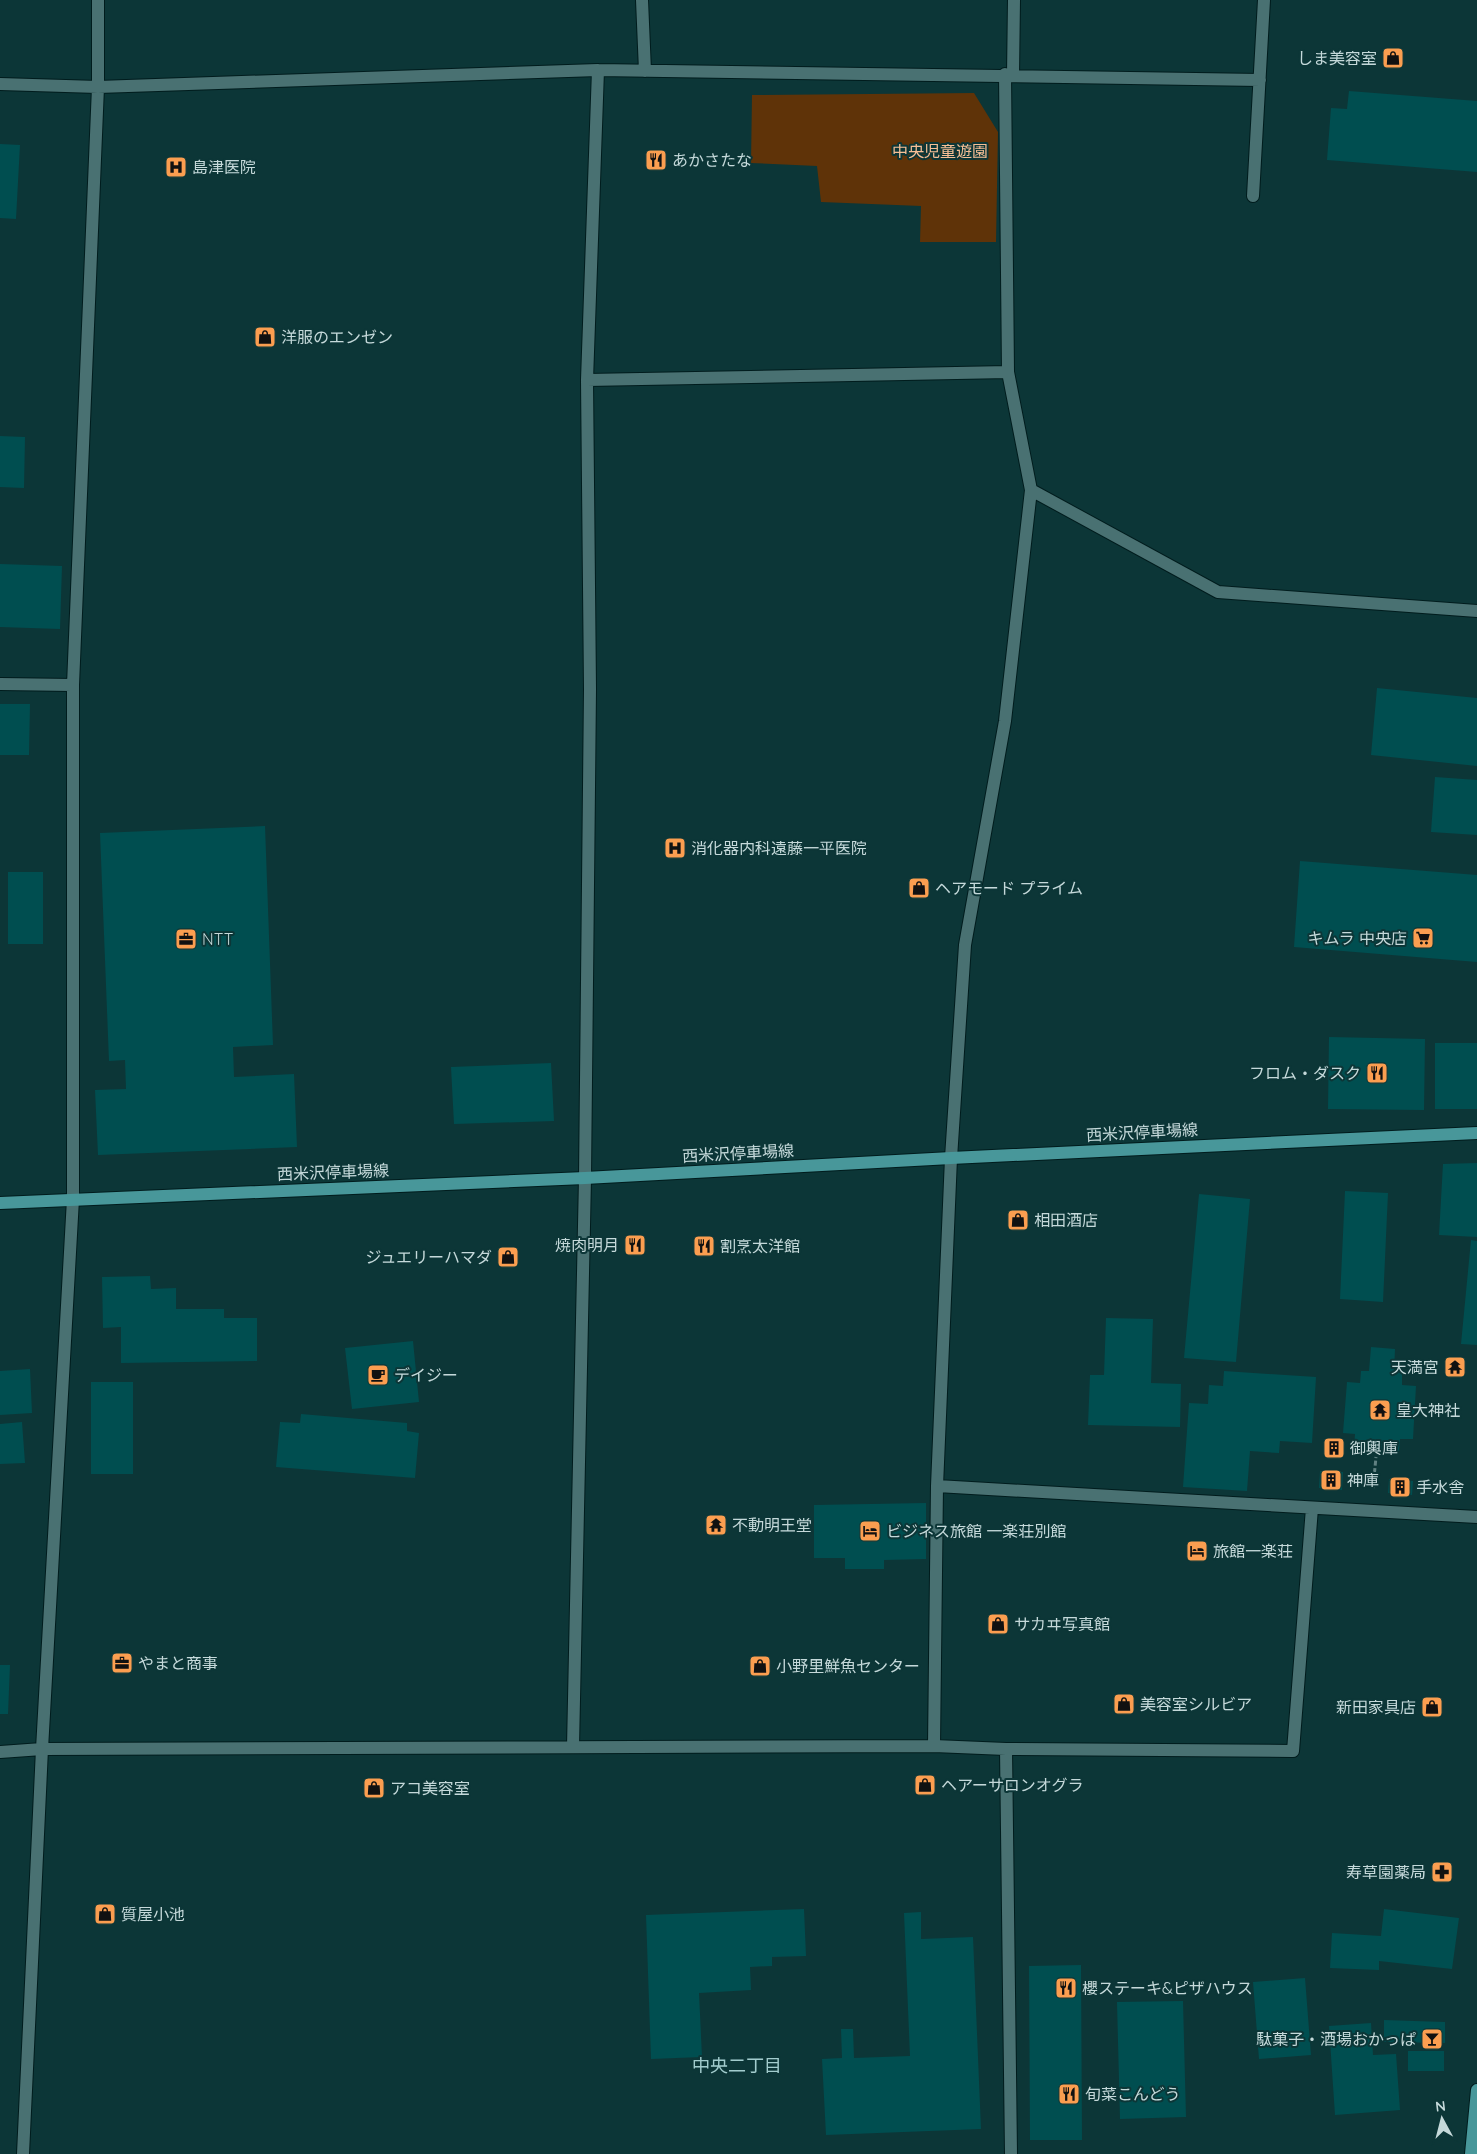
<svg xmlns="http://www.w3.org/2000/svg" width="1477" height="2154" viewBox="0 0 1477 2154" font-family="Quicksand,'Noto Sans JP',sans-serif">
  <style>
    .green { fill: #5f3308 }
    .building { fill: #004e50 }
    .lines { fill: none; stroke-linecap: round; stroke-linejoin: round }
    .minor-casing { stroke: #001c1d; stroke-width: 14 }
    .major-casing { stroke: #001c1d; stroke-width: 14 }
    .path { stroke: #618182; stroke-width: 3; stroke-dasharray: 5 2.5; stroke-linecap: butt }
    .minor { stroke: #497172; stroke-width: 12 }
    .major { stroke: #48979a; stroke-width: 12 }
    .labels { text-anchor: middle; stroke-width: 4; stroke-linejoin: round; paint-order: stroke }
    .poi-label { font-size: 16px; fill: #c5d9da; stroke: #0c3637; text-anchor: start }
    .park-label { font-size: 16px; fill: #f6bf95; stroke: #0c3637 }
    .street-label { font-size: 16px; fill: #c5d9da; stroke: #0c3637 }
    .neighbourhood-label { font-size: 18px; fill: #a2cccd; stroke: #0c3637 }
  </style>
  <rect width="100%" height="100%" fill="#0c3637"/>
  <path class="green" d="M974,93l24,39 -2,110h-76l1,-36 -100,-4 -4,-36 -66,-3 1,-68z"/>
  <path class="building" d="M1349,91l128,10v71l-150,-12 4,-52 16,1z
    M0,144l20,1 -4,74 -16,-1z
    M0,436l25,1 -1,51 -24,-1z
    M0,564l62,2 -2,63 -60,-2z
    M1377,688l100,10v68l-106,-11z
    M0,704h30l-1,51h-29z
    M1435,777l42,3v55l-46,-3z
    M265,826l8,219 -40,2 1,30 60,-3 3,73 -199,8 -3,-65 31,-1 -1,-29 -16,1 -9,-228z
    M1300,861l177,14v87l-183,-15z
    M8,872h35v72h-35z
    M1329,1037l96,2 -1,71 -96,-1z
    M1435,1043h42v66h-42z
    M551,1063l3,58 -100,3 -3,-57z
    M1477,1163v74l-38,-2 4,-71z
    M1345,1191l43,2 -5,109 -43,-3z
    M1199,1194l51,5 -14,163 -52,-4z
    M1471,1240l6,1v104l-16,-1z
    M150,1276l1,13 25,-1v21h48v9h33v43l-136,2v-36l-18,1 -1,-51z
    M1106,1318l47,1 -2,64 30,1 -1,43 -92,-2 2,-50h14z
    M413,1341l6,61 -67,7 -7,-61z
    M1371,1347l24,2 -1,23h8v13l14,1 -3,53h-13l-1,12 -45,-2 1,-15 -12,-1 4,-51 13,1 1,-12h8z
    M1446,1357l19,1 -1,19 -19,-2z
    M30,1369l2,44 -32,2v-44z
    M1224,1371l92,6 -4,66 -32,-2 -1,12 -29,-2 -3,40 -64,-4 6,-84 19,1 1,-19 14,1z
    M91,1382h42v92h-42z
    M301,1414l106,9v8l12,2 -4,45 -139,-11 4,-45 20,1z
    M22,1422l3,41 -25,1v-40z
    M1325,1441l20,2 -1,12 -20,-2z
    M1320,1471l23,1 -1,18 -23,-2z
    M1389,1479l24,2 -1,14 -24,-2z
    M926,1503v56l-42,1v9h-39v-11h-31v-53z
    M726,1517l1,15 -20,2 -2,-16z
    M0,1665h10l-2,49h-8z
    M804,1909l2,47 -34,1v9l-22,1 1,23 -52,3 3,64 -51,2 -5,-144z
    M1384,1909l75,9 -7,51 -73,-8v9l-49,-2 2,-35 49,3z
    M921,1912v27l52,-2 8,192 -155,6 -4,-76 20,-1 -1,-29h12l1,29 56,-2 -6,-143z
    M1081,1965l1,175h-52l-1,-174z
    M1305,1978l6,77 -52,4 -6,-77z
    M1183,2001l3,116 -66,2 -3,-117z
    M1384,2020l61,2v21l-61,-1z
    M1371,2023l2,32 23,-1 4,56 -65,5 -6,-89z
    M1408,2051h36v20h-36z"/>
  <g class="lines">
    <g class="minor-casing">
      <path id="minor" d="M642,0l3,71
        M1013,75l1,-75
        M0,84l98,3 500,-17 662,10
        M1253,196l11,-196
        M587,380l421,-8
        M1031,490l187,102 259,19
        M0,684l73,1
        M937,1486l540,31
        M934,1746l3,-260 14,-328 14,-213 40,-224 26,-231 -23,-118 -3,-298
        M573,1747l12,-569 5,-489 -3,-309 11,-310
        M1006,1749l5,405
        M0,1752l42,-3 892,-3 72,3 287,2 19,-243
        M23,2154l19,-405 31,-550v-514l25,-598v-87"/>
    </g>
    <g class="major-casing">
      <path id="major" d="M0,1203l585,-25 366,-20 526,-25
        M1471,2154l6,-64"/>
    </g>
    <path class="path" d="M1373,1488l3,-31"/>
    <use href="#minor" class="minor"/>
    <use href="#major" class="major"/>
  </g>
  <defs>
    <g id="shop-square" transform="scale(1.125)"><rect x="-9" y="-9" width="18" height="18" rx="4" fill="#fb9e50" stroke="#0c3637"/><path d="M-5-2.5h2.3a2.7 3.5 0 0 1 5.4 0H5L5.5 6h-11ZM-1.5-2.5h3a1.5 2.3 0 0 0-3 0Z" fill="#111"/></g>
    <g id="restaurant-square" transform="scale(1.125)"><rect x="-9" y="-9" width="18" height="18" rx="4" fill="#fb9e50" stroke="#0c3637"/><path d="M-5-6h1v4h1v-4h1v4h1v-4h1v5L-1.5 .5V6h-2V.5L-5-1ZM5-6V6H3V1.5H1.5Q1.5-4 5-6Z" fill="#111"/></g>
    <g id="hospital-square" transform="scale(1.125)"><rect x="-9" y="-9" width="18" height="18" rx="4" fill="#fb9e50" stroke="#0c3637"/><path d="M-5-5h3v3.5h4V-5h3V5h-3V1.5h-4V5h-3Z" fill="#111"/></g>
    <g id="supermarket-square" transform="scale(1.125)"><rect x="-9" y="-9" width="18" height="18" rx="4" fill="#fb9e50" stroke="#0c3637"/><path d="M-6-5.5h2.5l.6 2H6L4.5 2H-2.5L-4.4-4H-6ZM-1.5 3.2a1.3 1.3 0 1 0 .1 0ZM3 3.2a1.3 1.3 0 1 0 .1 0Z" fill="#111"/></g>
    <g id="office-square" transform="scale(1.125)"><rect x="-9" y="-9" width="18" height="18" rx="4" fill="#fb9e50" stroke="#0c3637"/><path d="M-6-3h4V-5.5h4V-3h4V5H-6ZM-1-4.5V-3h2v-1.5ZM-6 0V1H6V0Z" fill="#111"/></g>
    <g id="temple-square" transform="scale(1.125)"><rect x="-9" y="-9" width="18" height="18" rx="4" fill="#fb9e50" stroke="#0c3637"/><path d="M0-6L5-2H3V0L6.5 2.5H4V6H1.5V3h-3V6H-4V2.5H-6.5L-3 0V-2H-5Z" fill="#111"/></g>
    <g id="cafe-square" transform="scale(1.125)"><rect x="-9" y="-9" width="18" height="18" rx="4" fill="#fb9e50" stroke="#0c3637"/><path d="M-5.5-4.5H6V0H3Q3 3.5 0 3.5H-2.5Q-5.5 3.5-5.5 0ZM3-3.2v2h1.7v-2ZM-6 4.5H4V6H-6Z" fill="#111"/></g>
    <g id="building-square" transform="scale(1.125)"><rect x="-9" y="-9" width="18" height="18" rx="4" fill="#fb9e50" stroke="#0c3637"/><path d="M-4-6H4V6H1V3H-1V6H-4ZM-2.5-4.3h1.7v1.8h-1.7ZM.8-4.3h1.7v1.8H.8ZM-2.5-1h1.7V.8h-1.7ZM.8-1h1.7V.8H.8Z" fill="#111"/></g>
    <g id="hotel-square" transform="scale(1.125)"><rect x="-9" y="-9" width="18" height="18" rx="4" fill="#fb9e50" stroke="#0c3637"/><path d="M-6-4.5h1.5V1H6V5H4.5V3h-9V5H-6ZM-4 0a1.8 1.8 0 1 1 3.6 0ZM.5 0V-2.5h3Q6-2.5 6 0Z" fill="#111"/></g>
    <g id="pharmacy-square" transform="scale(1.125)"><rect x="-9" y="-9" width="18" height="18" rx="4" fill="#fb9e50" stroke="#0c3637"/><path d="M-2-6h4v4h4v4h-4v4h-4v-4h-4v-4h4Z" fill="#111"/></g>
    <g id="bar-square" transform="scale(1.125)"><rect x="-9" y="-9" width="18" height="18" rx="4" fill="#fb9e50" stroke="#0c3637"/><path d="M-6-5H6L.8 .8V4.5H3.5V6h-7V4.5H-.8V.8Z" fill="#111"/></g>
  </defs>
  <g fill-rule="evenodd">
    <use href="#shop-square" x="1393" y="58"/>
    <use href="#restaurant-square" x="656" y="160"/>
    <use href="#hospital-square" x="176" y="167"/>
    <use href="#shop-square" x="265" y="337"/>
    <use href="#hospital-square" x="675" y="848"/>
    <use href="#shop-square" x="919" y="888"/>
    <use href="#supermarket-square" x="1423" y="938"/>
    <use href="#office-square" x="186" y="939"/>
    <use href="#restaurant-square" x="1377" y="1073"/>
    <use href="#shop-square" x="1018" y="1220"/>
    <use href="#restaurant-square" x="635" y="1245"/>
    <use href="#restaurant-square" x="704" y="1246"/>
    <use href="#shop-square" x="508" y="1257"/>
    <use href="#temple-square" x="1455" y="1367"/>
    <use href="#cafe-square" x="378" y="1375"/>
    <use href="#temple-square" x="1380" y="1410"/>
    <use href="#building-square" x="1334" y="1448"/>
    <use href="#building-square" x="1331" y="1480"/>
    <use href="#building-square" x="1400" y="1487"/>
    <use href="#temple-square" x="716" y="1525"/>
    <use href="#hotel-square" x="870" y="1531"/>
    <use href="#hotel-square" x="1197" y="1551"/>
    <use href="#shop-square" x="998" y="1624"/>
    <use href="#office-square" x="122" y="1663"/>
    <use href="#shop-square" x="760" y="1666"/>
    <use href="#shop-square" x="1124" y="1704"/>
    <use href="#shop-square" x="1432" y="1707"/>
    <use href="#shop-square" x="925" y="1785"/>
    <use href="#shop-square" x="374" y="1788"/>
    <use href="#pharmacy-square" x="1442" y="1872"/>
    <use href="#shop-square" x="105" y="1914"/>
    <use href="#restaurant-square" x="1066" y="1988"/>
    <use href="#bar-square" x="1432" y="2039"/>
    <use href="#restaurant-square" x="1069" y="2094"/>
  </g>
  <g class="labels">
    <g class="poi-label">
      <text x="1377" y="64" text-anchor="end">しま美容室</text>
      <text x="672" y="166">あかさたな</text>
      <text x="192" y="173">島津医院</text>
      <text x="281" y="343">洋服のエンゼン</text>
      <text x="691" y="854">消化器内科遠藤一平医院</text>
      <text x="935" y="894">ヘアモード プライム</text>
      <text x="1407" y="944" text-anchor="end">キムラ 中央店</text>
      <text x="202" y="945">NTT</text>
      <text x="1361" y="1079" text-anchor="end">フロム・ダスク</text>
      <text x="1034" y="1226">相田酒店</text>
      <text x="619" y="1251" text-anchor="end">焼肉明月</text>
      <text x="720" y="1252">割烹太洋館</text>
      <text x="492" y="1263" text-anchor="end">ジュエリーハマダ</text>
      <text x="1439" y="1373" text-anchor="end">天満宮</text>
      <text x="394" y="1381">デイジー</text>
      <text x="1396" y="1416">皇大神社</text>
      <text x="1350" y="1454">御輿庫</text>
      <text x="1347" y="1486">神庫</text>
      <text x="1416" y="1493">手水舎</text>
      <text x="732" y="1531">不動明王堂</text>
      <text x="886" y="1537">ビジネス旅館 一楽荘別館</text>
      <text x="1213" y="1557">旅館一楽荘</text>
      <text x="1014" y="1630">サカヰ写真館</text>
      <text x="138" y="1669">やまと商事</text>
      <text x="776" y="1672">小野里鮮魚センター</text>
      <text x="1140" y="1710">美容室シルビア</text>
      <text x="1416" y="1713" text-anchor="end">新田家具店</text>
      <text x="941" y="1791">ヘアーサロンオグラ</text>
      <text x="390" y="1794">アコ美容室</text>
      <text x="1426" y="1878" text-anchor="end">寿草園薬局</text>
      <text x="121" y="1920">質屋小池</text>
      <text x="1082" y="1994">櫻ステーキ&amp;ピザハウス</text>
      <text x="1416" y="2045" text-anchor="end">駄菓子・酒場おかっぱ</text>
      <text x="1085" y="2100">旬菜こんどう</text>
    </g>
    <g class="park-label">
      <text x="940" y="157">中央児童遊園</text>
    </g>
    <g class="street-label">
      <text transform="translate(1142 1132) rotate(-3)" y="6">西米沢停車場線</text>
      <text transform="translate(738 1153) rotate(-3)" y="6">西米沢停車場線</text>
      <text transform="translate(333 1172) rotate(-2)" y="6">西米沢停車場線</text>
    </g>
    <g class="neighbourhood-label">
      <text x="737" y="2072">中央二丁目</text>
    </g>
  </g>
  <g transform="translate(1442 2119) rotate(353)" stroke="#0c3637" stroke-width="4" paint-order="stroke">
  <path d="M0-4L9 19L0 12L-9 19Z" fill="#c5d9da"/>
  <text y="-8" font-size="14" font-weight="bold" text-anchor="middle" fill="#c5d9da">N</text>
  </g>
</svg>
